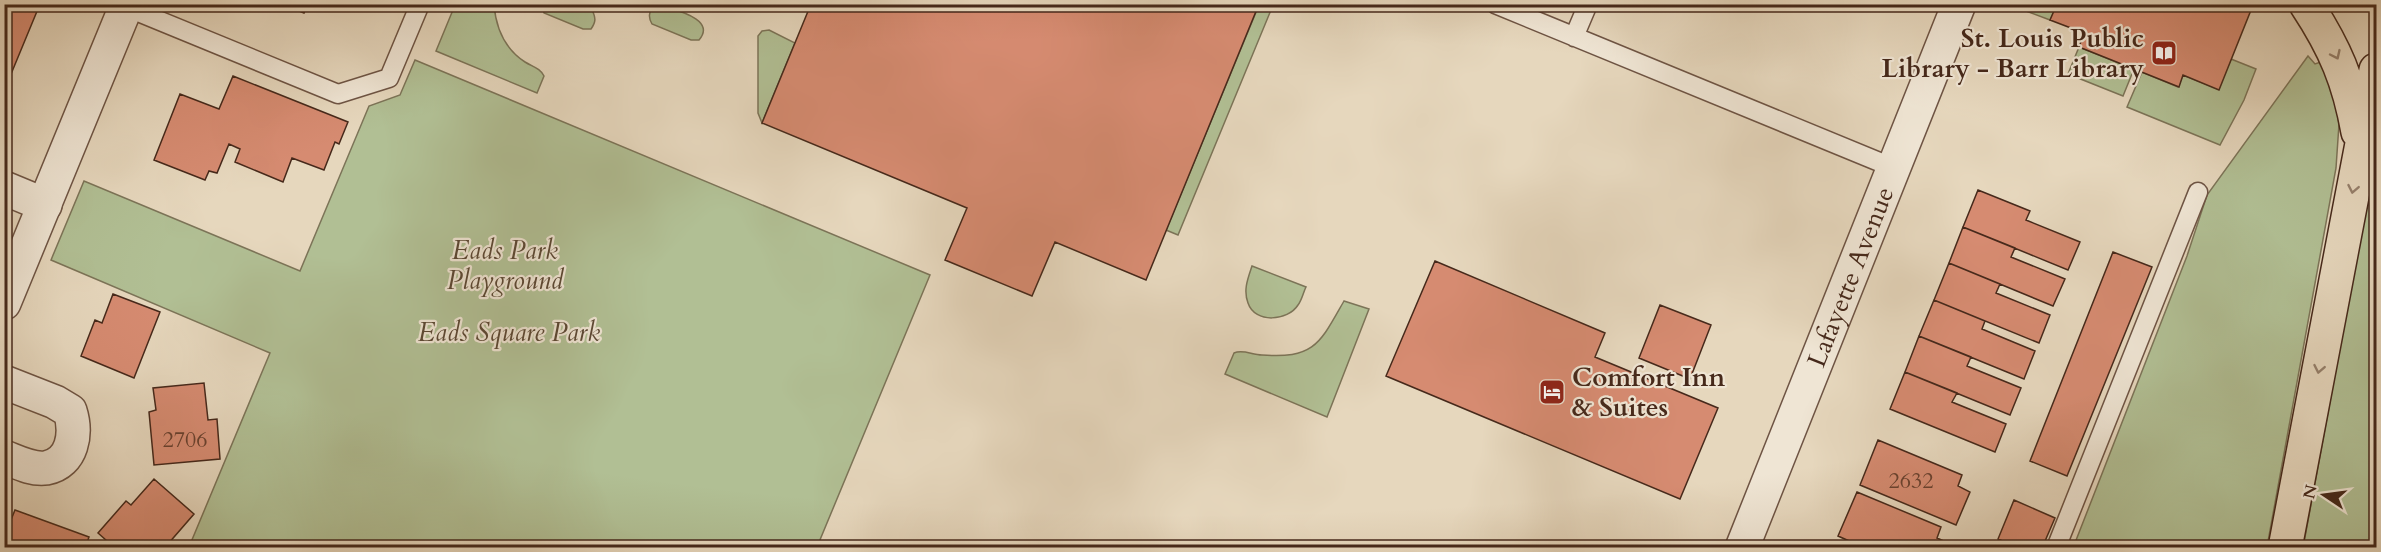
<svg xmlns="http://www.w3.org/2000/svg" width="2381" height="552" viewBox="0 0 2381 552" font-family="Cardo,serif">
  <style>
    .green { fill: #b1bf94; stroke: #7c7458; stroke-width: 1.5 }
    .building { fill: #d68b71; stroke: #46291b; stroke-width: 1.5 }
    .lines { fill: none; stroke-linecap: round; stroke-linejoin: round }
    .service-casing { stroke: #6e5444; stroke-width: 21 }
    .minor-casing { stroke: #6e5444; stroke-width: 36 }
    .motorway-casing { stroke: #46291b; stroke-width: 36 }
    .service { stroke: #efe5d4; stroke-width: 18 }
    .minor { stroke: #efe5d4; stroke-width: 33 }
    .motorway { stroke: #e6d7bd; stroke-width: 33 }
    .oneway { stroke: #96806c }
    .labels { text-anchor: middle; stroke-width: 4.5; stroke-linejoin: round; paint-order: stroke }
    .number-label { font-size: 22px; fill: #6a4230 }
    .poi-label { font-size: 26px; font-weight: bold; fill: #46291b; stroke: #efe5d4; text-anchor: end }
    .park-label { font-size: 26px; font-style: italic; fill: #5b4733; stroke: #efe5d4 }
    .street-label { font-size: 26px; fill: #46291b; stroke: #efe5d4 }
  </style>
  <rect width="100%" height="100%" fill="#e6d7bd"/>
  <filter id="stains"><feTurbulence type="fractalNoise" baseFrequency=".00333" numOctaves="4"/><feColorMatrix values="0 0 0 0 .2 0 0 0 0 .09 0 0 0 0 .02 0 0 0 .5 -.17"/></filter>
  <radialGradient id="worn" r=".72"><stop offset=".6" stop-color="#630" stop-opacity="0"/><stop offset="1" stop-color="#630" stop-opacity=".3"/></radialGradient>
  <path class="green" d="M455,5h39c2,23 11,44 31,57 8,5 15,6 19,14l-7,17 -101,-42z
    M541,5h38l13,5c4,8 4,12 -1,19h-8l-39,-16z
    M661,5c14,5 56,14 38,35h-8l-39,-16c-4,-7 -3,-11 1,-18z
    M1259,5l12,5 -93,225 -12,-5z
    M2028,5h29l-7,15 -24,-9z
    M769,30l26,13 -33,80 -4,-10v-77l4,-5z
    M2079,47l55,22 -11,27 -55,-22z
    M2308,56l7,8 9,-3 10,32 5,31 -3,44 -69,379 -194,1 114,-292 20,-61z
    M2231,59l25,10 -12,31 -24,45 -93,-38 15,-35 36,15 5,-12 35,14z
    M415,60l515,215 -113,272h-628l81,-194 -219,-93 33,-79 216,90 69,-165 31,-11z
    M2376,190v345l-4,12 -69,1 62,-337z
    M1252,266l54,21c-3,6 -4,13 -8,18 -10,16 -43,19 -50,-2 -5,-13 0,-25 4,-37z
    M1344,301l25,8 -42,108 -102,-43 9,-21c9,-4 18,2 28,2 53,4 58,-12 82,-54z"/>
  <path class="building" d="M4,4h36l-36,87z
    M282,4h26l-4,9z
    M811,4h448l-113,276 -91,-38 -23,54 -87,-36 22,-52 -205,-85z
    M2057,4h196v1l-34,85 -36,-15 -4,12 -100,-40 5,-14 -34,-13z
    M233,76l115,46 -9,22 -4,-2 -11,28 -32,-12 -9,24 -48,-20 5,-13 -11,-5 -12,29 -8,-2 -4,9 -51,-20 26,-66 39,15z
    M1978,190l52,21 -4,9 54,22 -12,28 -105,-43z
    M1963,227l52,21 -4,9 54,22 -12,27 -104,-43z
    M2113,252l39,15 -85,209 -37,-15z
    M1435,261l170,72 -10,24 123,51 -38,91 -294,-123z
    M1949,263l51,21 -4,9 54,22 -11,28 -105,-43z
    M113,294l47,18 -26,66 -53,-22 14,-36 7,3z
    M1934,300l51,21 -3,8 53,22 -11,28 -105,-43z
    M1660,305l51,20 -21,54 -51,-21z
    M1919,336l52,21 -4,9 54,22 -11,27 -105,-43z
    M1905,372l52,21 -5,9 54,22 -11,28 -105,-43z
    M204,383l4,37 9,-1 3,40 -66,6 -5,-53 7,-2 -3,-22z
    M1878,440l84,35 -4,11 12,6 -14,33 -96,-40z
    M154,479l40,35 -26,30 5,4h-58l-17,-15 28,-32 5,4z
    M1857,492l84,35 -4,11 11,5 -1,5h-82l-27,-12z
    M2014,500l41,18 -13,30h-23l-21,-9z
    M15,510l74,27 -4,11h-81v-11z"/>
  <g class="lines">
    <g class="service-casing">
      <path id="service" d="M1495,4l399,164
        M126,7l212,87 51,-16 31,-74
        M1574,37l14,-33
        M2056,548l142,-356"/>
    </g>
    <g class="minor-casing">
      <g id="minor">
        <path d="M4,188l41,17"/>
        <path d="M4,303l123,-299"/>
        <path d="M4,382l51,20 15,9c7,22 3,52 -24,57 -14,2 -29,-6 -42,-11"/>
        <path id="s1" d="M1742,548l217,-544"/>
      </g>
    </g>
    <g class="motorway-casing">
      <path id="motorway" d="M2306,4c29,44 43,77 52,128
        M2285,548l91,-478"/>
    </g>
    <use href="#service" class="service"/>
    <use href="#minor" class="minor"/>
    <use href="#motorway" class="motorway"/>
  </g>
  <defs><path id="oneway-chevron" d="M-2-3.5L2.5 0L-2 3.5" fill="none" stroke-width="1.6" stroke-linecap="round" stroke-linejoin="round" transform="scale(1.5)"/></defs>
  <g class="oneway">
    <use href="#oneway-chevron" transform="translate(2336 55) rotate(65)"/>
    <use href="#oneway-chevron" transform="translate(2353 189) rotate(101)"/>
    <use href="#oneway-chevron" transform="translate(2319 369) rotate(101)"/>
  </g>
  <defs>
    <g id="library-square" transform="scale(1.35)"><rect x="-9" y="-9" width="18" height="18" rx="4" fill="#8f2418" stroke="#efe5d4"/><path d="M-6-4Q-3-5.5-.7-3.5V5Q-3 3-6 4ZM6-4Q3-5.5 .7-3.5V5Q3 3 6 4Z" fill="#fff"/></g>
    <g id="hotel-square" transform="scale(1.35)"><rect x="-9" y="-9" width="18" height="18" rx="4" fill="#8f2418" stroke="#efe5d4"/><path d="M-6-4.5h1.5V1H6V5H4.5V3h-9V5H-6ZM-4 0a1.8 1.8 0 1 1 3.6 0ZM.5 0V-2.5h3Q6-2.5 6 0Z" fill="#fff"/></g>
  </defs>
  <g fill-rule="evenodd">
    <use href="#library-square" x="2164" y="53"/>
    <use href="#hotel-square" x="1552" y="392"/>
  </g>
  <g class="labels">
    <g class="number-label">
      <text x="185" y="447">2706</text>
      <text x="1911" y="488">2632</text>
    </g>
    <g class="poi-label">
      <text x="2144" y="47">St. Louis Public<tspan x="2144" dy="30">Library - Barr Library</tspan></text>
      <text x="1572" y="386" text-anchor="start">Comfort Inn<tspan x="1572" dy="30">&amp; Suites</tspan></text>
    </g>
    <g class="park-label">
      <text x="505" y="259">Eads Park<tspan x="505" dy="30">Playground</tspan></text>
      <text x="509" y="341">Eads Square Park</text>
    </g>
    <g class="street-label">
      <text dy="9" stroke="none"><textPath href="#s1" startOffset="292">Lafayette Avenue</textPath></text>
    </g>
  </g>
  <rect width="2381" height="552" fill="none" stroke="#e6d7bd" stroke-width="24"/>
  <rect x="6" y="6" width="2369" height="540" fill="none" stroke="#46291b" stroke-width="3"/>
  <rect x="12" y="12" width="2357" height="528" fill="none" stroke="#46291b" stroke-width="1.5"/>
  <g transform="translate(2324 495) rotate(283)" stroke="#efe5d4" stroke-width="4.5" paint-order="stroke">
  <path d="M0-4.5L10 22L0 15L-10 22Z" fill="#46291b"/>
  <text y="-9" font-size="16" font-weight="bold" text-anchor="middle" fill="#46291b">N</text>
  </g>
  <rect width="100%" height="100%" filter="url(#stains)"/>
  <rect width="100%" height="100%" fill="url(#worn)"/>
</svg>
